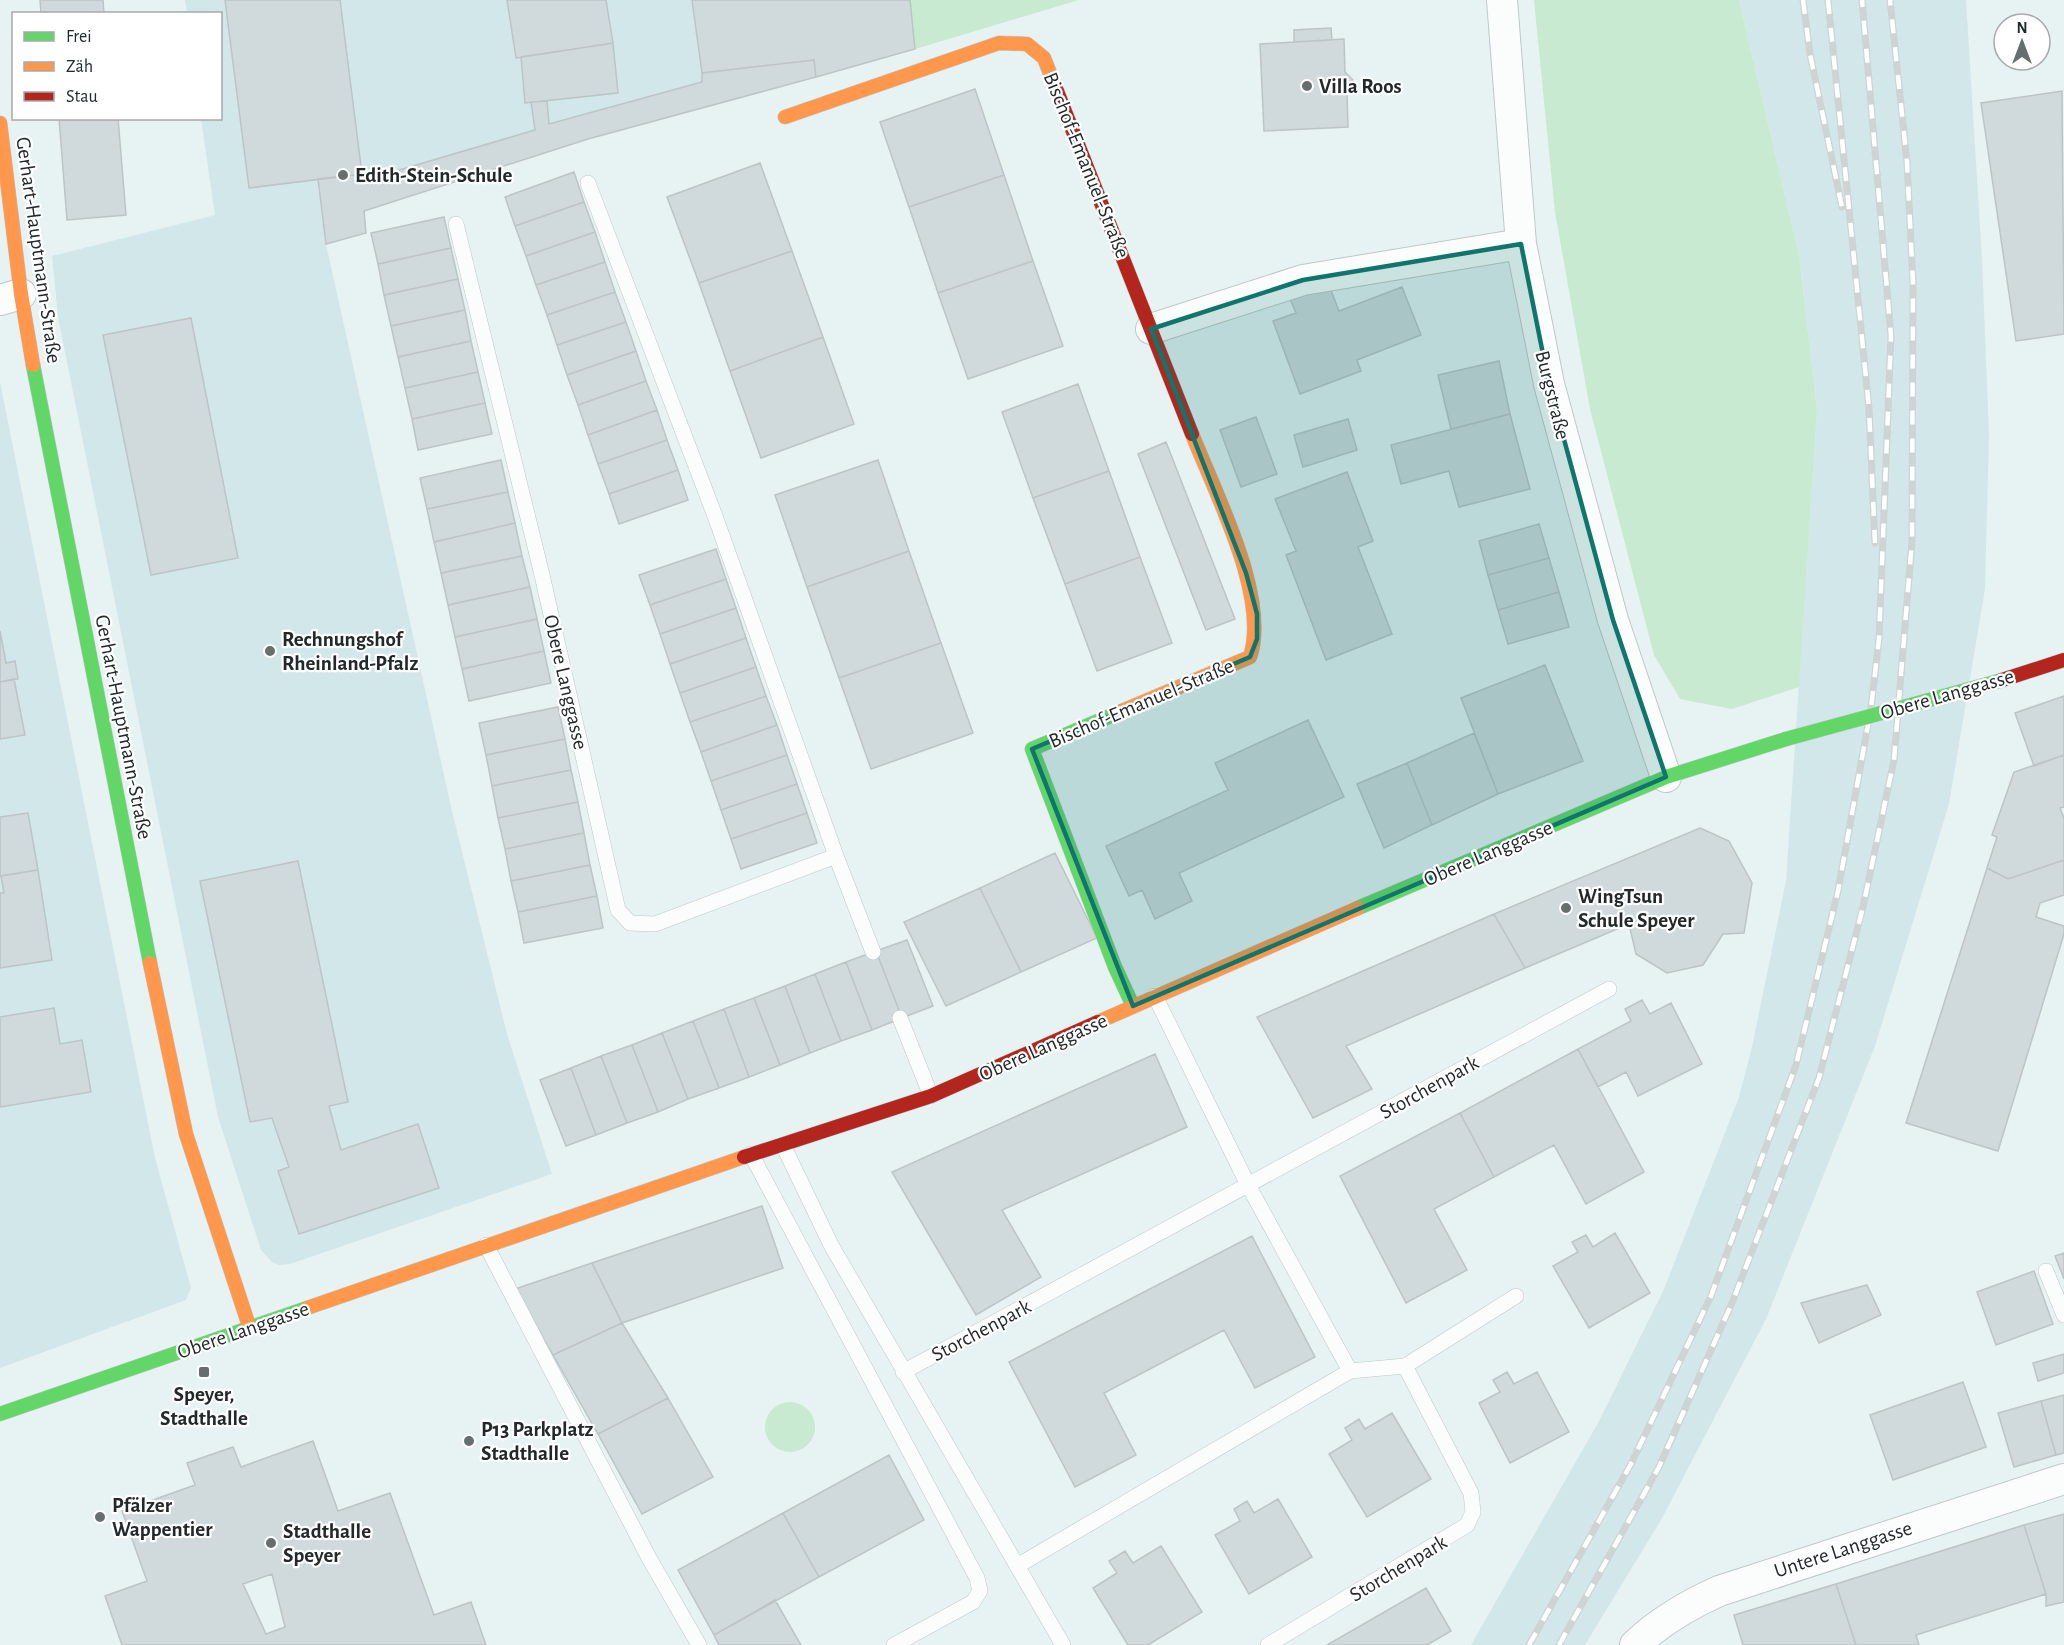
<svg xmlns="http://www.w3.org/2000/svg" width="2064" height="1645" viewBox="0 0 2064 1645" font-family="'Alegreya Sans',sans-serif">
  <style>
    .built { fill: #d2e7ea }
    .green { fill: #c8ead0 }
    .building { fill: #d0d9db; stroke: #bdc4c7; stroke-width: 1.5; fill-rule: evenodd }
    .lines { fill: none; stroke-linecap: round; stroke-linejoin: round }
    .lane-casing { stroke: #bfc8c9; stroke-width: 16 }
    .street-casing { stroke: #bfc8c9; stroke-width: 32 }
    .fast-casing { stroke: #bfc8c9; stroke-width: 15 }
    .slow-casing { stroke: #bfc8c9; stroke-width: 15 }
    .jam-casing { stroke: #bfc8c9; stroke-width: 15 }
    .lane { stroke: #fbfdfd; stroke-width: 15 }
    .street { stroke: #fbfdfd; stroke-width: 30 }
    .fast { stroke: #63d668; stroke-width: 14 }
    .slow { stroke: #ff974d; stroke-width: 14 }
    .jam { stroke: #b3261e; stroke-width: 14 }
    .rail-casing { stroke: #cfd3d3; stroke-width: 7 }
    .rail { stroke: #fff; stroke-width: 4.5; stroke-dasharray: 14; stroke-linecap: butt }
    .fast-bridge-casing { stroke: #bfc8c9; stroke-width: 15; stroke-linecap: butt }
    .fast-bridge { stroke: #63d668; stroke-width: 14 }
    .marked { fill: #0f766e; fill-opacity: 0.2; stroke: #0f766e; stroke-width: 4.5; stroke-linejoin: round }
    .poi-dot { fill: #666f70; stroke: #fff; stroke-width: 2 }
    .labels { text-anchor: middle; stroke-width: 4.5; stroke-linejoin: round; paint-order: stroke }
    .poi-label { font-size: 21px; font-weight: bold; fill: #21292a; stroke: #fff; text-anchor: start }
    .street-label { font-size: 21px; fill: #21292a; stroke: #fff }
  </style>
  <rect width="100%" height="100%" fill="#e7f2f3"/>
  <path class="built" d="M185,0h893l-163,49 -327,90 -223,72 1,22 -40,11 126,567 55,223 45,140 -262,90 -11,1 -7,-3 -11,-12 -43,-133 -160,-800 -6,-61 163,-41 -14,-96 19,-1v-104l-33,-1z
    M1739,0h227l16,259 7,176 -4,154 -36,215 -74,242 -109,273 -105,201 -76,125h-114l127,-222 66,-134 75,-192 13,-50 34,-166 31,-471 -18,-155z
    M0,382l155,776 36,130 -5,12 -186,68z"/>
  <path class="green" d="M910,0h168l-163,49z
    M1534,0h205l60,255 18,155 -18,277 -67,22 -52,-10 -26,-44 -64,-246 -35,-197z
    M765 1427a25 25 0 1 1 50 0a25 25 0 1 1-50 0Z"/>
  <path class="building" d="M40,0h63l1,14h-63z
    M225,0h115l22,174 -113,14z
    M507,0h99l7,43 -97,15z
    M692,0h218l5,49 -99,28 -2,-17 -112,13z
    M1331,28l1,12 -38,2v-12z
    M1344,39l1,33 8,8v7l-6,7 1,33 -84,4 -4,-87z
    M613,43l5,50 -93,10 -4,-46z
    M814,60l2,17 -228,62 -224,72 2,22 -40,11 -8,-65 44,-5v7l173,-51 -4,-28 16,-1 2,23 153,-42v-9z
    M975,89l29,86 -95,32 -29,-85z
    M2062,91l2,243 -48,7 -35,-238z
    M59,118h59l8,97 -59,5z
    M760,163l32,88 -93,32 -32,-86z
    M574,172l10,30 -69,24 -10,-29z
    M1004,175l29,86 -95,32 -29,-86z
    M584,202l11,30 -69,24 -11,-30z
    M444,217l7,31 -73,16 -7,-31z
    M595,232l10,30 -69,23 -10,-29z
    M451,248l7,31 -74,16 -6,-31z
    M792,251l31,86 -93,34 -31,-88z
    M1033,261l30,85 -95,33 -30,-86z
    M605,262l10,30 -68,23 -11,-30z
    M458,279l7,31 -74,16 -7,-31z
    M1329,285l10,26 63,-24 19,48 -64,25 4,11 -61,23 -27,-73 23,-8 -6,-14z
    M615,292l11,30 -69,23 -10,-30z
    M465,310l6,31 -73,16 -7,-31z
    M191,318l47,240 -87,17 -48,-240z
    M626,322l10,29 -69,24 -10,-30z
    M823,337l31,87 -93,34 -31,-87z
    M471,341l7,31 -73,16 -7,-31z
    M636,351l10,30 -68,24 -11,-30z
    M1499,361l11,53 -59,15 -13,-54z
    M478,372l7,31 -73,16 -7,-31z
    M646,381l11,29 -69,25 -10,-30z
    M1078,384l31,87 -76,27 -31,-86z
    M485,403l7,31 -74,16 -6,-31z
    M657,410l10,30 -69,24 -10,-29z
    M1510,414l20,75 -71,18 -10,-36 -48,13 -10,-39z
    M1256,417l21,57 -36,13 -21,-57z
    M1348,419l9,31 -54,17 -9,-32z
    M667,440l11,30 -69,24 -11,-30z
    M1166,442l69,177 -29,11 -68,-176z
    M501,460l7,32 -81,17 -7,-31z
    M878,460l31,91 -102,36 -32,-92z
    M678,470l10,30 -69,24 -10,-30z
    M1109,471l31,86 -75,27 -32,-86z
    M1347,472l26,69 -15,6 34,87 -66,26 -40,-105 10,-4 -21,-52z
    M508,492l7,31 -81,19 -7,-33z
    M515,523l7,33 -81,17 -7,-31z
    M1539,524l10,34 -61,17 -9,-34z
    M716,549l10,30 -76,26 -11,-30z
    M909,551l32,92 -102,35 -32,-91z
    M522,556l8,31 -82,18 -7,-32z
    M1140,557l32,86 -75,28 -32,-87z
    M1549,558l10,34 -61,18 -10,-35z
    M726,579l10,29 -76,26 -10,-29z
    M530,587l7,32 -82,18 -7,-32z
    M1559,592l10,35 -61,17 -10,-34z
    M736,608l10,30 -76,26 -10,-30z
    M537,619l7,32 -82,18 -7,-32z
    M0,631l6,32 9,-2 3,18 -18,3z
    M746,638l10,29 -76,26 -10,-29z
    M941,643l32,90 -102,36 -32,-91z
    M544,651l7,32 -82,18 -7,-32z
    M1545,665l38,96 -85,33 -37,-96z
    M756,667l10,29 -76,26 -10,-29z
    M14,679l11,56 -25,4v-57z
    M766,696l11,29 -76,27 -11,-30z
    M2064,696v59l-30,11 -19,-53z
    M558,707l7,32 -79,16 -7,-32z
    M1308,720l36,77 -165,76 13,28 -37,18 -13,-29 -13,6 -23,-50 122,-56 -13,-27z
    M777,725l10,30 -76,26 -10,-29z
    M1474,733l24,61 -66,31 -25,-62z
    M565,739l6,31 -79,16 -6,-31z
    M787,755l10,29 -76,26 -10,-29z
    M2064,755v52l-4,1 4,10v42l-56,19 -21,-11 10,-31 -5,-2 22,-63z
    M1407,763l25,62 -48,23 -27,-64z
    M571,770l7,32 -80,16 -6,-32z
    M797,784l10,29 -76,26 -10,-29z
    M578,802l6,31 -79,16 -7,-31z
    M28,813l10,57 -38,6v-59z
    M807,813l10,30 -76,26 -10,-30z
    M1700,828l29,13 23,42 -8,50 -21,1 -20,31 -36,8 -31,-19 -7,-30 -104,44 -31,-54z
    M584,833l6,32 -79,16 -6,-32z
    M1055,853l42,85 -76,34 -41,-84z
    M2064,860v35l-24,8 -4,14 28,9v8l-66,217 -92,-28 81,-255 21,11z
    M298,861l50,241 -19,4 12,44 77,-26 21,64 -140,46 -21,-63 11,-4 -17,-49 -22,4 -50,-241z
    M590,865l7,31 -79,16 -7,-31z
    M38,870l14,90 -52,8v-75h4l-3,-17z
    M980,888l41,84 -75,34 -42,-84z
    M597,896l6,32 -79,15 -6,-31z
    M1494,914l31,54 -179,78 26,43 -59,29 -56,-101z
    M907,940l26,66 -31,12 -26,-67z
    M876,951l26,67 -30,12 -26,-68z
    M846,962l26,68 -31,11 -26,-67z
    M815,974l26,67 -31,12 -25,-67z
    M785,986l25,67 -30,12 -26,-67z
    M754,998l26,67 -31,12 -25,-68z
    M1642,1000l8,14 21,-11 31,61 -64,32 -12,-24 -28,15 -20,-38 53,-28 -6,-12z
    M54,1008l6,36 22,-4 9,52 -91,15v-90z
    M724,1009l25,68 -30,11 -26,-67z
    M693,1021l26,67 -31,11 -26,-66z
    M662,1033l26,66 -30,13 -26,-67z
    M632,1045l26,67 -31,11 -26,-67z
    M1578,1049l66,123 -58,32 -32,-59 -60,32 -34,-64z
    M1155,1054l32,73 -185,83 39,67 -65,38 -84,-143z
    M601,1056l26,67 -31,12 -25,-67z
    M571,1068l25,67 -30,11 -26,-66z
    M1460,1113l34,64 -60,32 33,61 -61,33 -66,-127z
    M762,1206l21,62 -161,55 -30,-60z
    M1615,1233l35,60 -61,35 -36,-62 25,-14 -6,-10 14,-7 7,12z
    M1252,1236l63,121 -60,31 -31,-58 -120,63 32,62 -61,32 -66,-125z
    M2064,1253v26l-9,-23z
    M592,1263l30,60 -69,32 -38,-66z
    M2034,1271l19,53 -57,21 -19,-53z
    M1867,1285l14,30 -62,28 -18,-40z
    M622,1323l46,75 -70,36 -45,-79z
    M2064,1354v19l-26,8 -5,-18z
    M1507,1372l7,12 23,-12 32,60 -59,31 -31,-60 21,-11 -7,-12z
    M1963,1382l23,65 -93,33 -23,-65z
    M2064,1395v58l-8,2 -15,-54z
    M668,1398l45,79 -71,37 -44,-80z
    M2041,1401l15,54 -42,12 -16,-54z
    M1392,1413l39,66 -64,38 -38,-63 23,-14 -7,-12 14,-9 6,10z
    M313,1441l25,70 52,-18 44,122 37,-13 15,43h-364l-17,-49 42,-15 -25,-70 73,-26 -8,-22 46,-16 8,20zM272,1574l13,53 -19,7 -23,-50z
    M889,1455l35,65 -105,57 -36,-64z
    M1278,1499l34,58 -63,37 -34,-59 25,-14 -6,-12 13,-8 7,12z
    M783,1513l36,64 -105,58 -36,-65z
    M2064,1514v88l-18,4v-12l-22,-69z
    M2024,1525l22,69 -130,41 3,10h-63l-20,-61z
    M1161,1546l41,66 -54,33h-20l-35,-57 24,-15 -8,-12 16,-10 8,12z
    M1836,1584l20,61h-113l-9,-30z
    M1426,1588l25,43 -24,14h-100z
    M775,1600l26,45h-82l-5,-10z"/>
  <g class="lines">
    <g class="lane-casing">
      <path id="lane" d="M588,183l127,333 121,340 37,96
        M456,224l86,351 76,335 12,13 25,1 181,-68
        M1155,996l93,189 102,186
        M900,1018l31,78
        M783,1145l48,100 232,400
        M751,1154l226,424 3,13 -7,11 -79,43
        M486,1245l163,313 50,87
        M2046,1271l18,44
        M903,1372l706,-383
        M1017,1566l333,-195 55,-5 111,-70
        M1268,1645l199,-120 6,-13 -2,-19 -66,-127"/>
    </g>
    <g class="street-casing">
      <path id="street" d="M1502,0l19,244 28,140 64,236 53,157
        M0,300l21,-6
        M1151,329l152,-49 218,-36
        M1635,1645c25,-24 53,-40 84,-54l345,-112"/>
    </g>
    <g class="fast-casing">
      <path id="fast" d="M33,365l117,598
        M1122,711l-90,38 83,218 18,39
        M1358,908l308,-131 120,-38
        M0,1414l307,-106"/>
    </g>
    <g class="slow-casing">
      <path id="slow" d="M785,117l214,-74 28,1 17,14 13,33
        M0,123l21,171 12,71
        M1122,711l128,-54c20,-60 -35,-164 -58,-223
        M150,963l36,171 64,195
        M1098,1022l260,-114
        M307,1308l437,-151"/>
    </g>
    <g class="jam-casing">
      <path id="jam" d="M1057,91l135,343
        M1999,681l65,-21
        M744,1157l187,-61 167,-74"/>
    </g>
    <use href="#lane" class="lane"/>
    <use href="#street" class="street"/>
    <use href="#fast" class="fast"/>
    <use href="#slow" class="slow"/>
    <use href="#jam" class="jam"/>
    <g class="rail-casing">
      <path id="rail" d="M1803,0l7,54 32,153
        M1828,0l41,408 6,135
        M1529,1645l102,-181 80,-168 85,-231 42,-174 33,-183 8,-69 12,-303 -29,-336
        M1559,1645l100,-178 73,-164 87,-225 44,-171 31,-147 18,-219 1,-258 -6,-121 -17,-162"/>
    </g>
    <use href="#rail" class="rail"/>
    <g class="fast-bridge-casing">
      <path id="fast-bridge" d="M1786,739l213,-58"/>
    </g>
    <use href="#fast-bridge" class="fast-bridge"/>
  </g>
  <path class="marked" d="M1521,244l28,140 64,236 53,157 -533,229 -101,-257 218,-92 7,-18v-25l-11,-41 -95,-244 152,-49z"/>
  <g class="poi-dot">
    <circle cx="1307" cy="86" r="6"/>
    <circle cx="343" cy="175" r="6"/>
    <circle cx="270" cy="651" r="6"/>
    <circle cx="1566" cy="908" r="6"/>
    <rect x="198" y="1366" width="12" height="12" rx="3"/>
    <circle cx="469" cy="1441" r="6"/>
    <circle cx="100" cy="1517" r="6"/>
    <circle cx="271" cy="1543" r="6"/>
  </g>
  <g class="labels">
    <g class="poi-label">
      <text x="1319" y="93">Villa Roos</text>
      <text x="355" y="182">Edith-Stein-Schule</text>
      <text x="282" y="646">Rechnungshof<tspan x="282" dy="24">Rheinland-Pfalz</tspan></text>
      <text x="1578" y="903">WingTsun<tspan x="1578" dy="24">Schule Speyer</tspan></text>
      <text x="204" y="1401" text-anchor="middle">Speyer,<tspan x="204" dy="24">Stadthalle</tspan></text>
      <text x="481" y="1436">P13 Parkplatz<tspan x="481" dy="24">Stadthalle</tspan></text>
      <text x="112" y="1512">Pfälzer<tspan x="112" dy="24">Wappentier</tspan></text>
      <text x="283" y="1538">Stadthalle<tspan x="283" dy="24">Speyer</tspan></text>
    </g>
    <g class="street-label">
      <text transform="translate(1087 165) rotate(68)" y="7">Bischof-Emanuel-Straße</text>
      <text transform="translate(39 250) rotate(82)" y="7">Gerhart-Hauptmann-Straße</text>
      <text transform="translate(1553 395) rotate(76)" y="7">Burgstraße</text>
      <text transform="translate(566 682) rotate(77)" y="7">Obere Langgasse</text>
      <text transform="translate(1947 694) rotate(-16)" y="7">Obere Langgasse</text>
      <text transform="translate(1141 703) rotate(-23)" y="7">Bischof-Emanuel-Straße</text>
      <text transform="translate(124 727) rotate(79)" y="7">Gerhart-Hauptmann-Straße</text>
      <text transform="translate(1488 853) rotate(-23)" y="7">Obere Langgasse</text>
      <text transform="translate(1043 1047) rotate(-24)" y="7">Obere Langgasse</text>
      <text transform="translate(1429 1087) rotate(-29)" y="7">Storchenpark</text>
      <text transform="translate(243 1330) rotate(-19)" y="7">Obere Langgasse</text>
      <text transform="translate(981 1330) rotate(-28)" y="7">Storchenpark</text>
      <text transform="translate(1843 1549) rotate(-18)" y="7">Untere Langgasse</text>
      <text transform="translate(1398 1568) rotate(-31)" y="7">Storchenpark</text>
    </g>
  </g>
  <rect x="12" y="12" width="210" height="108" fill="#ffffff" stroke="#a6a9aa" stroke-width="1.5"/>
  <rect x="24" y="32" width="30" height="9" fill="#63d668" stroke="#a6a9aa" stroke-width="1.5"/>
  <text x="66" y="42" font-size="18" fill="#21292a">Frei</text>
  <rect x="24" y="62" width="30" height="9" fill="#ff974d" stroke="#a6a9aa" stroke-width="1.5"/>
  <text x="66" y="72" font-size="18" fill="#21292a">Zäh</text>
  <rect x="24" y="92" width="30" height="9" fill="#b3261e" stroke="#a6a9aa" stroke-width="1.5"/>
  <text x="66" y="102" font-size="18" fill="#21292a">Stau</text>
  <g transform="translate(2022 42)"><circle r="28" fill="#ffffff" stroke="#a6a9aa" stroke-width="1.5"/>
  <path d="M0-4.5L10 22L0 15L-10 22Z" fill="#666f70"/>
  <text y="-9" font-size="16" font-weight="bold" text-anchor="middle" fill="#21292a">N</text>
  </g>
</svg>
